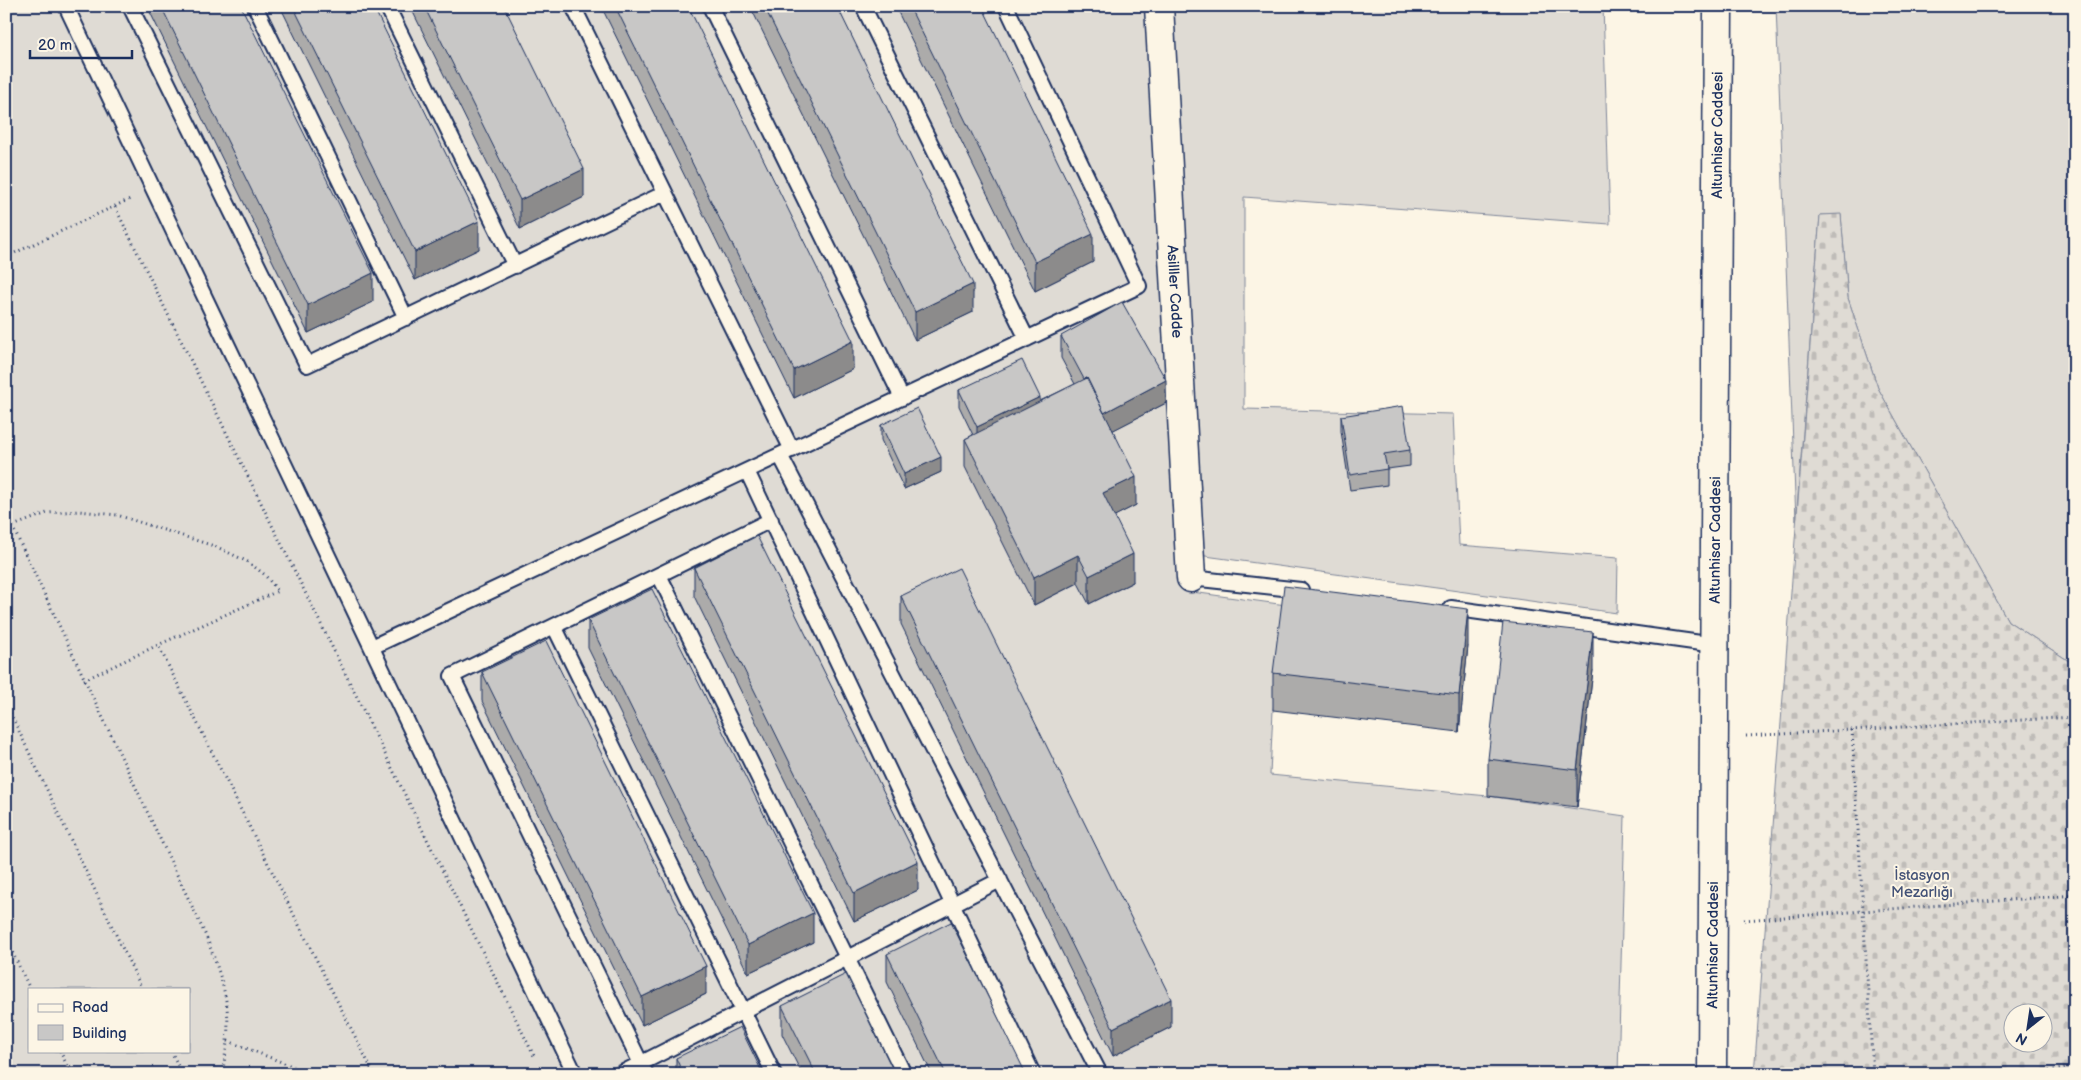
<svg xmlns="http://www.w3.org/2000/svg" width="2081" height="1080" viewBox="0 0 2081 1080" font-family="'Balsamiq Sans',sans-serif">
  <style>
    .grass { fill: #dfdbd4; stroke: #7d8599; fill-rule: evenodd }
    .cemetery { fill: url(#cemetery-stones); stroke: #7d8599; fill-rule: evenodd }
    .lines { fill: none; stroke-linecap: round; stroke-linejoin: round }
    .lane-casing { stroke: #1b2f5e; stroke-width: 18 }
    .street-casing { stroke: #1b2f5e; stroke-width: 31 }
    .secondary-casing { stroke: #1b2f5e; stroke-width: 31 }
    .path { stroke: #1b2f5e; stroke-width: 3; stroke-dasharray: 1 4; stroke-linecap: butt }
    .lane { stroke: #fcf5e5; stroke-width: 14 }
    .street { stroke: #fcf5e5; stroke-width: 28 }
    .secondary { stroke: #fcf5e5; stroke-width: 28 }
    .wall { fill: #acabaa; stroke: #1b2f5e }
    .shaded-wall { fill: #8c8b8b; stroke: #1b2f5e }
    .building { fill: #c8c7c6; stroke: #1b2f5e }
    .labels { text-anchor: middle; stroke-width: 4; stroke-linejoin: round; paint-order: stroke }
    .street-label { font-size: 15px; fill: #1b2f5e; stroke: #fcf5e5 }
    .park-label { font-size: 15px; fill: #425176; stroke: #fcf5e5 }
  </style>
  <defs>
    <pattern id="cemetery-stones" width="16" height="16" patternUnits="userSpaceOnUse" patternTransform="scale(1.25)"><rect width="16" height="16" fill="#dfdbd4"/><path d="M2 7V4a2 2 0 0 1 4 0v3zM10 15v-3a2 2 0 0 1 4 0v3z" fill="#bfbcb8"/></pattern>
  </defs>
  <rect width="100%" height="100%" fill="#fcf5e5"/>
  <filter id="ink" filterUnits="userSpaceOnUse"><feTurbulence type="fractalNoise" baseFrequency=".02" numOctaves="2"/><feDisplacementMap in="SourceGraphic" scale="10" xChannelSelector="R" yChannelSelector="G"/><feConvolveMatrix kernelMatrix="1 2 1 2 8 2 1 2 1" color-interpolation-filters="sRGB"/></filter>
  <g filter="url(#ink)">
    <path class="grass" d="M6,6h1597l7,218 -366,-27v212l209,5 6,131 159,13 -1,55 -426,-59 1,38 94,13 -13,105 -3,65 218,21 137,20 -7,258h-1612zM29,989h160v62h-160z
      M1776,6h299v659l-67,-44 -130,-233 -30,-90 -7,-83h-21l-24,306z"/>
    <path class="cemetery" d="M1841,214l7,84 30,90 130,233 67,44v409h-321l66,-859zM2014,1012h30v30h-30z"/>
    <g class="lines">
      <g class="lane-casing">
        <path id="lane" d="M66,6l509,1068
          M130,6l177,359 358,-172
          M255,6l151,312
          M387,6l128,260
          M573,6l219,444
          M710,6l192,392
          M863,6l164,333
          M780,455l320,619
          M747,471l286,603
          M659,575l245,499
          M1191,578l110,12
          M1451,608l264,37
          M554,626l220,448
          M372,647l767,-361 -133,-280
          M620,1074l380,-194
          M646,1074l-194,-398 319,-156"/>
      </g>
      <g class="street-casing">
        <g id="street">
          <path id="s1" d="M1159,6l32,572"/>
        </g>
      </g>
      <g class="secondary-casing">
        <g id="secondary">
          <path id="s2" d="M1712,1074l6,-1068"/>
        </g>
      </g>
      <path class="path" d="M115,207l420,851
        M6,257l124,-58
        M6,513l200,423c21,56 28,77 16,138
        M13,526l34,-13 32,-2 38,4 100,32 31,15 16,12 14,17 -120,54
        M84,680l74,-35 216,429
        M6,704l136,285
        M1852,730l21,344
        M1746,736l329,-19
        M1744,920l331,-25
        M6,939l24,50
        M228,1041l84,33
        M60,1051l11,23
        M171,1051l11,23
        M2024,1074l51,-7"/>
      <use href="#lane" class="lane"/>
      <use href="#street" class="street"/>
      <use href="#secondary" class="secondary"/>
    </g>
    <path class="wall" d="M148,6h93l132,296 -65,31 -160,-325z
      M280,6h93l106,243 -64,31z
      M410,6h94l80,191 -64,32z
      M601,6h87l165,363 -59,29z
      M750,6h87l136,306 -58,28z
      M895,6h87l111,256 -58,29z
      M1061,336l105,67 -53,27 23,75 -22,11 19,66 -44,22 -11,-21 -44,22 -69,-138v-28l8,-4 -14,-29v-16l81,11 35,-17 -14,-26z
      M1341,416l69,34v16l-23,3v16l-37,5 -9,-59z
      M881,425l60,47 -37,17 -23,-49z
      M694,568l224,322 -64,31 -160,-325z
      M901,596l270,431 -58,29 -212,-432z
      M588,620l225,322 -65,31 -160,-325z
      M1468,646l-9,86 -186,-22v-37z
      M1593,670l-16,137 -89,-11v-37z
      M482,672l224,322 -64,31 -160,-324z
      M887,954l139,120h-94l-45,-92z
      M782,1006l113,68h-93l-20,-40z
      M676,1058l87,16h-87z"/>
    <path class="shaded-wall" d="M584,169v28l-64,32v-29z
      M479,221v28l-64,31v-28z
      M1093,234v28l-58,29v-29z
      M373,273v29l-65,31v-28z
      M973,284v28l-58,28v-28z
      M853,341v28l-59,29v-28z
      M1166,380v23l-64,33v-22z
      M1040,397v15l-63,30v-15z
      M941,457v15l-37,17v-15z
      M1136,477v28l-33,17v-29z
      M1133,554v28l-44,22v-28z
      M1078,555v28l-44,22v-28z
      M1468,609v37l-9,86v-37z
      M1593,632v38l-16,137v-37z
      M918,861v29l-64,31v-28z
      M813,913v29l-65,31v-28z
      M706,966v28l-64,31v-28z
      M1171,999v28l-58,29v-28z"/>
    <path class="building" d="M161,6h80l132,267 -65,32z
      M293,6h80l106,215 -64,31z
      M424,6h80l80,163 -64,31z
      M615,6h73l165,335 -59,29z
      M764,6h73l136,278 -58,28z
      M909,6h73l111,228 -58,28z
      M1122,302l44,78 -62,33 -17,-35 -3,1 -23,-43z
      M1022,360l18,37 -63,30 -18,-37z
      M1087,378l49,99 -33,16 30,61 -44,22 -11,-21 -44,22 -69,-138z
      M1403,406l7,44 -26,4 3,15 -37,6 -9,-59z
      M917,408l24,49 -37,17 -23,-49z
      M757,536l161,325 -64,32 -160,-325z
      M959,568l212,431 -58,29 -212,-432z
      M1284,586l184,23 -9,86 -186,-22z
      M652,589l161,324 -65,32 -160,-325z
      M1503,622l90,10 -16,138 -89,-11z
      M546,641l160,325 -64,31 -160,-325z
      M951,922l75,152h-80l-59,-120z
      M846,974l49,100h-79l-34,-68z
      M740,1027l23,47h-80l-7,-16z"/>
  </g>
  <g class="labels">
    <g class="street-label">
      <text dy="5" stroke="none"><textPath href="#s2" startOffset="939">Altunhisar Caddesi</textPath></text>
      <text dy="5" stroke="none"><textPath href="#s1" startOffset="286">Asilller Cadde</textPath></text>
      <text dy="5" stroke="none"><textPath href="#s2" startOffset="534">Altunhisar Caddesi</textPath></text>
      <text dy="5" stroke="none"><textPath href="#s2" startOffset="129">Altunhisar Caddesi</textPath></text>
    </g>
    <g class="park-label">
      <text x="1922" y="880">İstasyon<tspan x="1922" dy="17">Mezarlığı</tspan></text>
    </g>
  </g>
  <rect width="2081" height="1080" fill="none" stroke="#fcf5e5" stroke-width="25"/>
  <rect x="12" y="12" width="2056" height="1055" fill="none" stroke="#1b2f5e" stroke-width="2" filter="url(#ink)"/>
  <rect x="28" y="988" width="162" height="65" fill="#fcf5e5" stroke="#a2a6af"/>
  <rect x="38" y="1004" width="25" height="8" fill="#fcf5e5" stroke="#a2a6af"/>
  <text x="72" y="1012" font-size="15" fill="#1b2f5e">Road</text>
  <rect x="38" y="1025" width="25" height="15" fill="#c8c7c6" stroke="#a2a6af"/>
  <text x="72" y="1038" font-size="15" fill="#1b2f5e">Building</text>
  <g transform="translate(2028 1028) rotate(210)"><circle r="24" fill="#fcf5e5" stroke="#a2a6af"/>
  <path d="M0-4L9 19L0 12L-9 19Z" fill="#1b2f5e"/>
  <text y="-8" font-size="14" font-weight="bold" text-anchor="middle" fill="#1b2f5e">N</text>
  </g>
  <path d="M30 50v8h102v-8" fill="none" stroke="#1b2f5e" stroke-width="2.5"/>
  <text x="38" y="50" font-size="15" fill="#1b2f5e" stroke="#fcf5e5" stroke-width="4" paint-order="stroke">20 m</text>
</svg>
